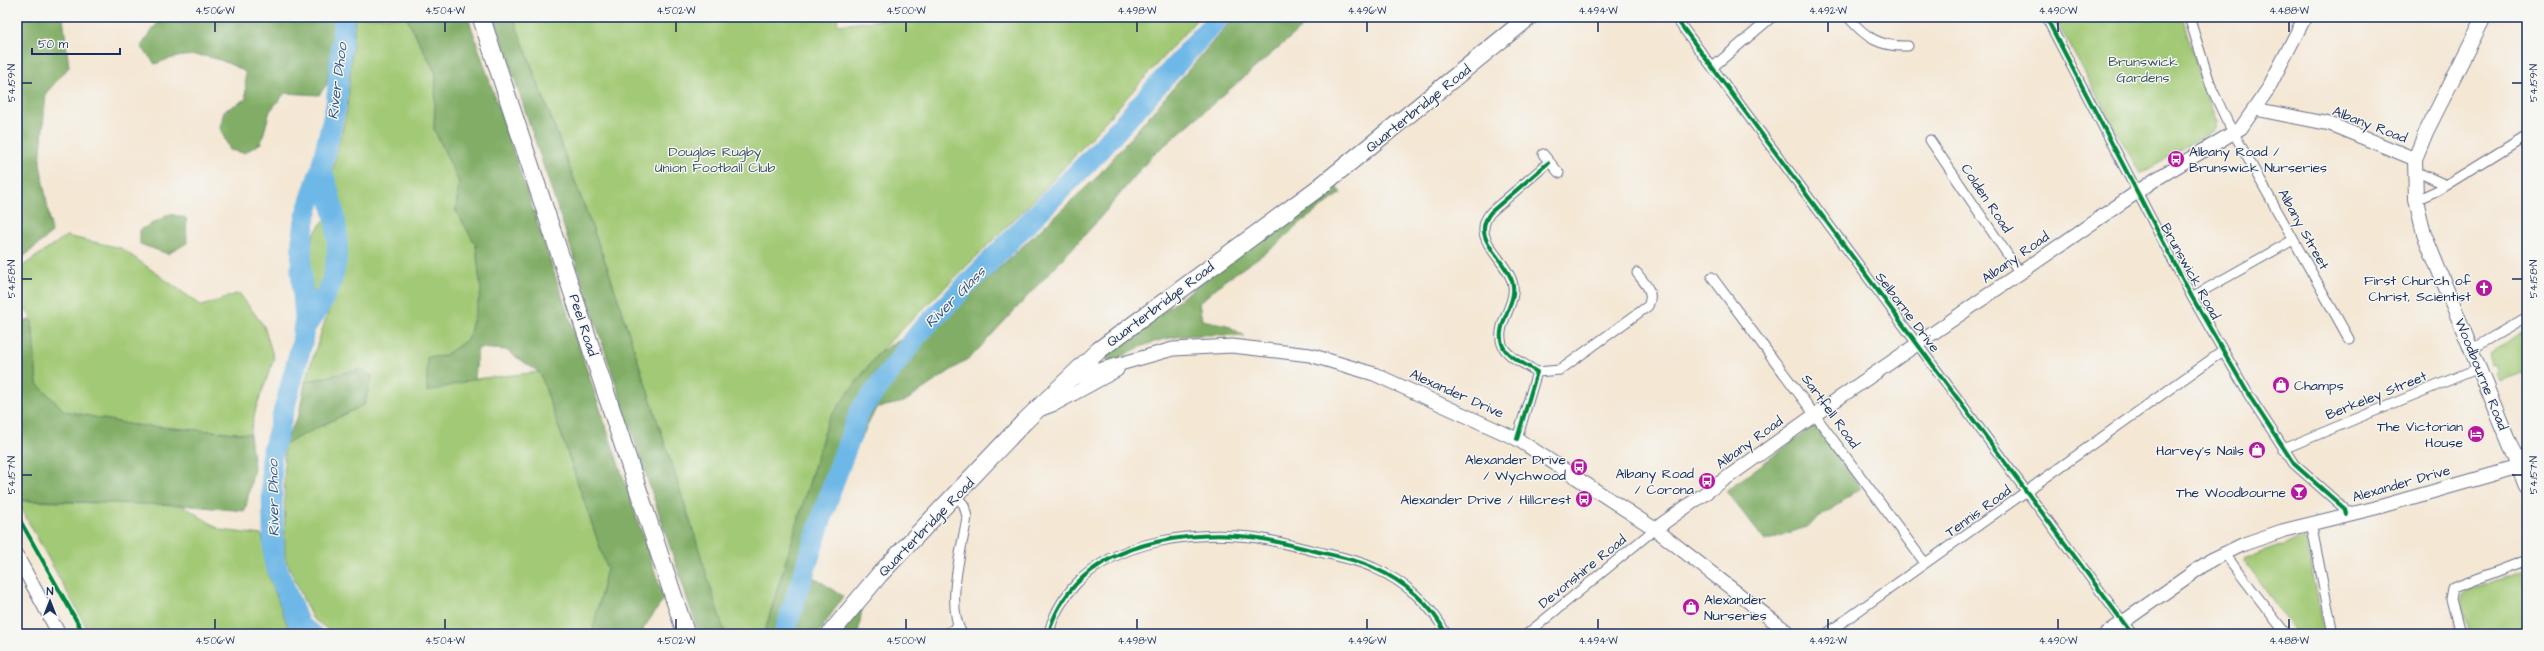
<svg xmlns="http://www.w3.org/2000/svg" width="2544" height="651" viewBox="0 0 2544 651" font-family="'Architects Daughter',sans-serif">
  <style>
    .green { fill: #a2c974; stroke: #5e7c69 }
    .forest { fill: #81ad66; stroke: #4e6e62 }
    .lines { fill: none; stroke-linecap: round; stroke-linejoin: round }
    .river { stroke: #6eb8e7; stroke-width: 21 }
    .street-casing { stroke: #676f87; stroke-width: 11 }
    .secondary-casing { stroke: #676f87; stroke-width: 15 }
    .primary-casing { stroke: #676f87; stroke-width: 16 }
    .highway-casing { stroke: #676f87; stroke-width: 19 }
    .street { stroke: #fff; stroke-width: 9 }
    .secondary { stroke: #fff; stroke-width: 13 }
    .primary { stroke: #fff; stroke-width: 14 }
    .highway { stroke: #fff; stroke-width: 17 }
    .cycleway-casing { stroke: #f6f6f2; stroke-width: 6 }
    .cycleway { stroke: #00873e; stroke-width: 4 }
    .ticks { fill: none; stroke: #1b2f5e; stroke-width: 1.5 }
    .labels { text-anchor: middle; stroke-width: 3; stroke-linejoin: round; paint-order: stroke }
    .park-label { font-size: 14px; fill: #3d5664; stroke: #f6f6f2 }
    .street-label { font-size: 14px; fill: #1b2f5e; stroke: #f6f6f2 }
    .poi-label { font-size: 14px; fill: #1b2f5e; stroke: #f6f6f2; text-anchor: end }
    .water-label { font-size: 15px; font-style: italic; fill: #345887; stroke: #f6f6f2 }
    .neatline { fill: none; stroke: #1b2f5e; stroke-width: 1.5 }
    .ticks-label { font-size: 10px; text-anchor: middle; fill: #1b2f5e }
  </style>
  <rect width="100%" height="100%" fill="#f6f6f2"/>
  <filter id="ink" filterUnits="userSpaceOnUse"><feTurbulence type="fractalNoise" baseFrequency=".025" numOctaves="2"/><feDisplacementMap in="SourceGraphic" scale="8" xChannelSelector="R" yChannelSelector="G"/><feConvolveMatrix kernelMatrix="1 2 1 2 8 2 1 2 1" color-interpolation-filters="sRGB"/></filter>
  <filter id="wash" filterUnits="userSpaceOnUse"><feTurbulence type="fractalNoise" baseFrequency=".012" numOctaves="4" result="noise"/><feDisplacementMap in="SourceGraphic" scale="16" xChannelSelector="R" yChannelSelector="G"/><feGaussianBlur stdDeviation="0.9" result="paint"/><feColorMatrix in="noise" values="0 0 0 0 0 0 0 0 0 0 0 0 0 0 0 0 0 1.4 0 .05"/><feComposite in="paint" operator="in"/></filter>
  <g filter="url(#wash)">
    <rect width="100%" height="100%" fill="#f4e7d4"/>
    <path class="green" d="M355,17h51l30,57 -2,55 25,53 -3,29 20,34 5,47 -13,47 -24,17 -17,35 48,-12 65,-7 67,196 -15,66h-258l-22,-16 -27,-60 -1,-114 80,-39 8,-29 -12,-7 -55,13 36,-110 3,-50 -12,-50 15,-62z
      M513,17h324l1,8 53,-6 2,-2h306l-157,175 -163,160 -51,68 -64,214h-39l-4,-7 -29,-100 -84,-258z
      M2054,17h128l22,73 13,32 -3,8 -74,44z
      M328,210c8,17 8,60 -3,76 -3,3 -7,6 -10,8 -3,-8 -8,-19 -9,-27 0,-16 8,-39 20,-48z
      M66,236l55,12 81,58 37,-13 25,33 10,33 -18,49 -6,26 -117,-9 -68,-14 -28,-27 -5,-65 -15,-22v-27z
      M2527,329v42l-28,10 -4,-8 3,-1 -3,-8 -3,1 -3,-12z
      M17,501l165,4 39,25 41,5 6,39 23,60h-201z
      M2304,538l2,3 19,93h-28l-53,-73 1,-3z
      M2527,570v64h-57l-9,-36 2,-5z"/>
    <path class="forest" d="M17,17h46l6,50 -23,26 -6,70 12,70 -35,29z
      M162,17h174l-9,67 -8,11 -34,-2 -15,18 -9,32 -17,10 -14,-3 -10,-22 4,-17 22,-12 -1,-27c-33,-19 -55,-22 -90,-8l-14,-18z
      M406,17h62l196,582 -21,30 2,5h-53l15,-66 -67,-195 -34,-23 -28,-2 -3,31 -48,13v-35l17,-1 24,-17 13,-47 -5,-47 -20,-34 3,-29 -25,-53 2,-56z
      M494,17h19l95,252 84,258 33,107h-26z
      M1234,17h80l-163,140 -58,69 -121,130 -68,46 -28,6 -68,138 4,30 31,20 -25,38h-54l64,-214 51,-68 78,-45 139,-129z
      M1333,183l8,10 -41,30 -26,24 -50,34 -25,22 3,17 25,5 18,11c-34,-2 -68,-3 -100,9 -12,4 -24,14 -37,16l-3,-5z
      M170,214l16,4 1,25 -19,11 -28,-10v-14z
      M32,319l5,65 28,27 68,14 117,9 4,34 -9,43 -63,-6 -165,-5v-176z
      M360,369l12,7 -8,29 -80,39 15,-30 6,-32z
      M1815,425l46,63 -55,39 -41,14 -39,-50z
      M862,608l-4,26h-17z"/>
    <g class="lines">
      <path class="river" d="M303,330c8,-12 17,-23 23,-36 21,-42 9,-85 -5,-126
        M312,634l-12,-7 -26,-66 -3,-103 31,-115 3,-25 -4,-48 1,-30 4,-26 15,-46 15,-62 8,-89
        M784,634l50,-153 26,-70 59,-78 174,-176 126,-140"/>
    </g>
  </g>
  <g filter="url(#ink)">
    <g class="lines">
      <g class="street-casing">
        <path id="street" d="M1675,17l457,617
          M1848,17c18,21 32,30 60,29
          M2046,17l146,280 58,100 44,67 52,46 1,4
          M2189,17l23,72 15,32 122,218
          M1713,67l59,-50
          M1930,140l90,133
          M1543,154l16,19
          M2415,171l29,13
          M2416,200l22,-10 89,-55
          M1712,277l213,286
          M2192,297l101,-57
          M2472,349l55,-32
          M1537,372l23,-2 88,-64c7,-14 -3,-22 -11,-33
          M1517,439l20,-67c-11,-8 -31,-15 -35,-28 -7,-21 17,-41 10,-63 -8,-24 -43,-43 -21,-69l57,-49
          M2283,449l196,-81
          M956,496l8,9 3,12c-5,33 -22,87 -5,117
          M2311,523l22,111
          M2224,553l62,81
          M947,634l11,-8
          M1049,634c3,-18 15,-37 27,-50 42,-44 117,-53 175,-47 23,3 46,10 68,15 18,4 39,8 55,16 30,13 58,37 72,66
          M1527,634l128,-105
          M1826,634l397,-283
          M2460,634l-9,-35 2,-11 74,-28"/>
      </g>
      <g class="secondary-casing">
        <path id="secondary" d="M2255,109l75,15 85,35
          M1071,380l10,-5 92,-26 59,-3 78,9 64,19 143,65 138,90 135,105
          M1039,410l16,-6 62,-34
          M1655,529l161,-115 340,-235 85,-51 27,-39 37,-72
          M17,556l42,78
          M2106,634l105,-74 33,-16 38,-13 93,-23 144,-41"/>
      </g>
      <g class="primary-casing">
        <path id="primary" d="M2484,17l-58,115 -11,27 1,41 8,34 103,252"/>
      </g>
      <g class="highway-casing">
        <path id="highway" d="M481,17l205,617
          M830,634l49,-59 145,-153 75,-72 218,-161 212,-172"/>
      </g>
      <use href="#street" class="street"/>
      <use href="#secondary" class="secondary"/>
      <use href="#primary" class="primary"/>
      <use href="#highway" class="highway"/>
      <g class="cycleway-casing">
        <path id="cycleway" d="M1675,17l457,617
          M2046,17l146,280 58,100 44,67 52,46 1,4
          M1517,439l20,-67c-11,-8 -31,-15 -35,-28 -7,-21 17,-41 10,-63 -8,-24 -43,-43 -21,-69l57,-49
          M17,515l67,119
          M1049,634c3,-18 15,-37 27,-50 42,-44 117,-53 175,-47 23,3 46,10 68,15 18,4 39,8 55,16 30,13 58,37 72,66"/>
      </g>
      <use href="#cycleway" class="cycleway"/>
    </g>
  </g>
  <path class="ticks" d="M215,22v10M445,22v10M676,22v10M906,22v10M1137,22v10M1367,22v10M1598,22v10M1828,22v10M2058,22v10M2289,22v10M22,83h10M2512,83h10M22,279h10M2512,279h10M22,475h10M2512,475h10M215,619v10M445,619v10M676,619v10M906,619v10M1137,619v10M1367,619v10M1598,619v10M1828,619v10M2058,619v10M2289,619v10"/>
  <defs>
    <g id="bus-disc" transform="scale(0.9)"><circle r="9.5" fill="#b5179e" stroke="#f6f6f2"/><path d="M-5-6H5V4H4V6H2V4H-2V6H-4V4H-5ZM-3.5-4V0h7V-4ZM-3.5 1.2v1.5H-2V1.2ZM2 1.2v1.5H3.5V1.2Z" fill="#fff"/></g>
    <g id="church-disc" transform="scale(0.9)"><circle r="9.5" fill="#b5179e" stroke="#f6f6f2"/><path d="M-1.2-6h2.4v3.5h3.3v2.4h-3.3V6h-2.4V-.1h-3.3v-2.4h3.3Z" fill="#fff"/></g>
    <g id="shop-disc" transform="scale(0.9)"><circle r="9.5" fill="#b5179e" stroke="#f6f6f2"/><path d="M-5-2.5h2.3a2.7 3.5 0 0 1 5.4 0H5L5.5 6h-11ZM-1.5-2.5h3a1.5 2.3 0 0 0-3 0Z" fill="#fff"/></g>
    <g id="hotel-disc" transform="scale(0.9)"><circle r="9.5" fill="#b5179e" stroke="#f6f6f2"/><path d="M-6-4.5h1.5V1H6V5H4.5V3h-9V5H-6ZM-4 0a1.8 1.8 0 1 1 3.6 0ZM.5 0V-2.5h3Q6-2.5 6 0Z" fill="#fff"/></g>
    <g id="bar-disc" transform="scale(0.9)"><circle r="9.5" fill="#b5179e" stroke="#f6f6f2"/><path d="M-6-5H6L.8 .8V4.5H3.5V6h-7V4.5H-.8V.8Z" fill="#fff"/></g>
  </defs>
  <g fill-rule="evenodd">
    <use href="#bus-disc" x="2176" y="159"/>
    <use href="#church-disc" x="2484" y="288"/>
    <use href="#shop-disc" x="2281" y="385"/>
    <use href="#hotel-disc" x="2476" y="434"/>
    <use href="#shop-disc" x="2257" y="450"/>
    <use href="#bus-disc" x="1579" y="467"/>
    <use href="#bus-disc" x="1707" y="481"/>
    <use href="#bar-disc" x="2299" y="492"/>
    <use href="#bus-disc" x="1584" y="499"/>
    <use href="#shop-disc" x="1691" y="607"/>
  </g>
  <g class="labels">
    <g class="park-label">
      <text x="2143" y="66">Brunswick<tspan x="2143" dy="16">Gardens</tspan></text>
      <text x="715" y="156">Douglas Rugby<tspan x="715" dy="16">Union Football Club</tspan></text>
    </g>
    <g class="street-label">
      <text transform="translate(1418 108) rotate(-39)" y="5">Quarterbridge Road</text>
      <text transform="translate(2370 124) rotate(21)" y="5">Albany Road</text>
      <text transform="translate(1987 198) rotate(56)" y="5">Colden Road</text>
      <text transform="translate(2304 229) rotate(61)" y="5">Albany Street</text>
      <text transform="translate(2015 257) rotate(-35)" y="5">Albany Road</text>
      <text transform="translate(2191 271) rotate(61)" y="5">Brunswick Road</text>
      <text transform="translate(1160 304) rotate(-37)" y="5">Quarterbridge Road</text>
      <text transform="translate(1908 312) rotate(53)" y="5">Selborne Drive</text>
      <text transform="translate(584 325) rotate(72)" y="5">Peel Road</text>
      <text transform="translate(2482 374) rotate(68)" y="5">Woodbourne Road</text>
      <text transform="translate(1457 393) rotate(24)" y="5">Alexander Drive</text>
      <text transform="translate(2376 395) rotate(-22)" y="5">Berkeley Street</text>
      <text transform="translate(1831 411) rotate(54)" y="5">Sartfell Road</text>
      <text transform="translate(1749 442) rotate(-36)" y="5">Albany Road</text>
      <text transform="translate(2401 483) rotate(-16)" y="5">Alexander Drive</text>
      <text transform="translate(1978 511) rotate(-36)" y="5">Tennis Road</text>
      <text transform="translate(926 527) rotate(-46)" y="5">Quarterbridge Road</text>
      <text transform="translate(1582 571) rotate(-39)" y="5">Devonshire Road</text>
    </g>
    <g class="poi-label">
      <text x="2189" y="156" text-anchor="start">Albany Road /<tspan x="2189" dy="16">Brunswick Nurseries</tspan></text>
      <text x="2471" y="285">First Church of<tspan x="2471" dy="16">Christ, Scientist</tspan></text>
      <text x="2294" y="390" text-anchor="start">Champs</text>
      <text x="2463" y="431">The Victorian<tspan x="2463" dy="16">House</tspan></text>
      <text x="2244" y="455">Harvey's Nails</text>
      <text x="1566" y="464">Alexander Drive<tspan x="1566" dy="16">/ Wychwood</tspan></text>
      <text x="1694" y="478">Albany Road<tspan x="1694" dy="16">/ Corona</tspan></text>
      <text x="2286" y="497">The Woodbourne</text>
      <text x="1571" y="504">Alexander Drive / Hillcrest</text>
      <text x="1704" y="604" text-anchor="start">Alexander<tspan x="1704" dy="16">Nurseries</tspan></text>
    </g>
    <g class="water-label">
      <text transform="translate(337 81) rotate(-83)" y="5">River Dhoo</text>
      <text transform="translate(955 297) rotate(-45)" y="5">River Glass</text>
      <text transform="translate(273 498) rotate(-91)" y="5">River Dhoo</text>
    </g>
  </g>
  <rect width="2544" height="651" fill="none" stroke="#f6f6f2" stroke-width="44"/>
  <g transform="translate(50 601)" stroke="#f6f6f2" stroke-width="3" paint-order="stroke">
  <path d="M0-3L7 15L0 10L-7 15Z" fill="#1b2f5e"/>
  <text y="-6" font-size="11" font-weight="bold" text-anchor="middle" fill="#1b2f5e">N</text>
  </g>
  <path d="M32 48v6h88v-6" fill="none" stroke="#1b2f5e" stroke-width="2"/>
  <text x="38" y="48" font-size="12" fill="#1b2f5e" stroke="#f6f6f2" stroke-width="3" paint-order="stroke">50 m</text>
  <rect x="22" y="22" width="2500" height="607" class="neatline"/>
  <g class="ticks-label">
    <text x="215" y="14">4.506°W</text>
    <text x="445" y="14">4.504°W</text>
    <text x="676" y="14">4.502°W</text>
    <text x="906" y="14">4.500°W</text>
    <text x="1137" y="14">4.498°W</text>
    <text x="1367" y="14">4.496°W</text>
    <text x="1598" y="14">4.494°W</text>
    <text x="1828" y="14">4.492°W</text>
    <text x="2058" y="14">4.490°W</text>
    <text x="2289" y="14">4.488°W</text>
    <text transform="translate(11 83) rotate(-90)" y="4">54.159°N</text>
    <text transform="translate(2533 83) rotate(-90)" y="4">54.159°N</text>
    <text transform="translate(11 279) rotate(-90)" y="4">54.158°N</text>
    <text transform="translate(2533 279) rotate(-90)" y="4">54.158°N</text>
    <text transform="translate(11 475) rotate(-90)" y="4">54.157°N</text>
    <text transform="translate(2533 475) rotate(-90)" y="4">54.157°N</text>
    <text x="215" y="644">4.506°W</text>
    <text x="445" y="644">4.504°W</text>
    <text x="676" y="644">4.502°W</text>
    <text x="906" y="644">4.500°W</text>
    <text x="1137" y="644">4.498°W</text>
    <text x="1367" y="644">4.496°W</text>
    <text x="1598" y="644">4.494°W</text>
    <text x="1828" y="644">4.492°W</text>
    <text x="2058" y="644">4.490°W</text>
    <text x="2289" y="644">4.488°W</text>
  </g>
</svg>
